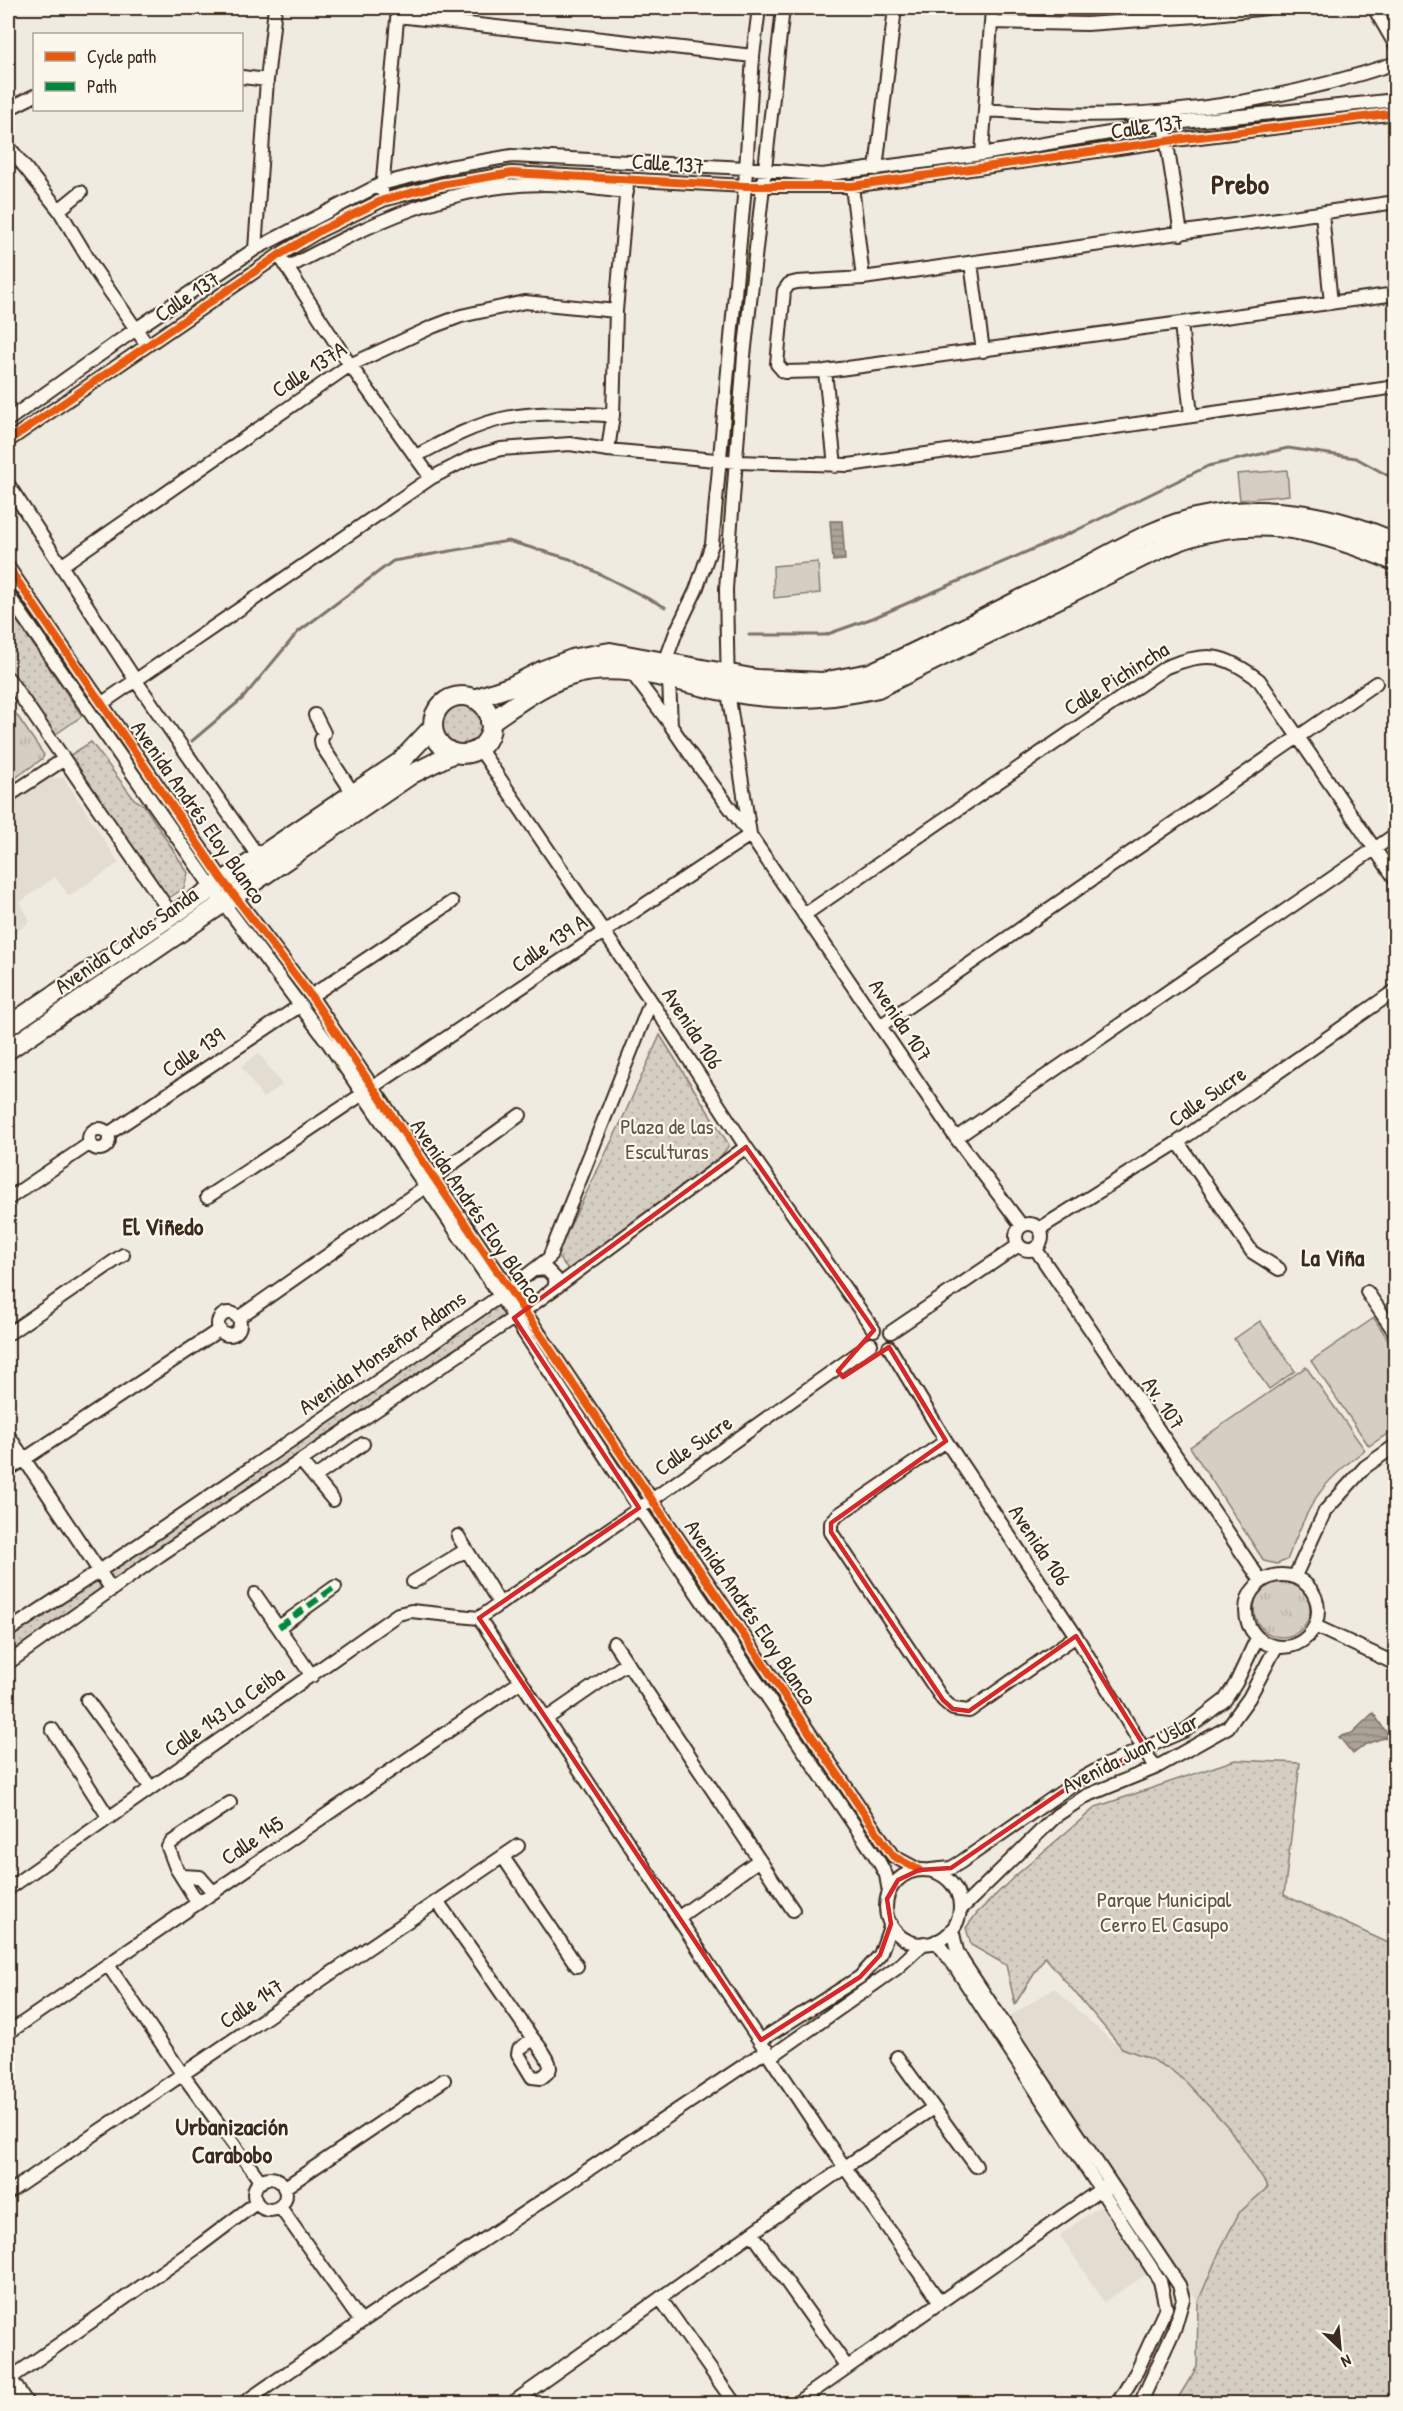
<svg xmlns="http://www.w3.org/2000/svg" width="1403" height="2411" viewBox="0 0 1403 2411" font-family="'Patrick Hand',sans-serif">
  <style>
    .built { fill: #e2dcd1 }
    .grass { fill: url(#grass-tufts); stroke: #887c70; stroke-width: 1.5 }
    .park { fill: url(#park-dots); stroke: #887c70; stroke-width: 1.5 }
    .pitch { fill: #d5cec3; stroke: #887c70; stroke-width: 1.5 }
    .water { fill: url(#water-rules); stroke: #7f7367; stroke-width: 1.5 }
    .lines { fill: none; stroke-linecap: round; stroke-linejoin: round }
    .stream { stroke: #7f7367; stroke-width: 3 }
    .street-casing { stroke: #3b2a1e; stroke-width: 16 }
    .secondary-casing { stroke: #3b2a1e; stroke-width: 22 }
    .street { stroke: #fbf7ec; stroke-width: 12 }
    .secondary { stroke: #fbf7ec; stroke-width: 18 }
    .quiet { stroke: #00873e; stroke-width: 6; stroke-dasharray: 12 6; stroke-linecap: butt }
    .cycleway-casing { stroke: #fbf7ec; stroke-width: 11 }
    .cycleway { stroke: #e8590c; stroke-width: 8 }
    .marked { fill: none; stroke: #d62828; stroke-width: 4.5; stroke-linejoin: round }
    .labels { text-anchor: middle; stroke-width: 4.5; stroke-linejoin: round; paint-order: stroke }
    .street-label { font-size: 22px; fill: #3b2a1e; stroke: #fbf7ec }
    .park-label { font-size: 22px; fill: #625347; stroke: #fbf7ec }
    .neighbourhood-label { font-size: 24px; font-weight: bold; fill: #3b2a1e; stroke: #fbf7ec }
    .district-label { font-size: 28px; font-weight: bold; fill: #3b2a1e; stroke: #fbf7ec }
  </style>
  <defs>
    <pattern id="grass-tufts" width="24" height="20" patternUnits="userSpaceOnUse" patternTransform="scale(1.5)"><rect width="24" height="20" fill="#d5cec3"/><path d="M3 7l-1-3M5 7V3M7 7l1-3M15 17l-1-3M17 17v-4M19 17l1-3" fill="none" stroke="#b8b1a7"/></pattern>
    <pattern id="park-dots" width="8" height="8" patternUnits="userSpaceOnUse" patternTransform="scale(1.5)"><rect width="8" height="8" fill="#d5cec3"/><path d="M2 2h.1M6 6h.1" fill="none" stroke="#b8b1a7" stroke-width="1.8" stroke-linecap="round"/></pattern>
    <pattern id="water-rules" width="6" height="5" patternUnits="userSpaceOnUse" patternTransform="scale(1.5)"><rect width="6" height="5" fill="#aca397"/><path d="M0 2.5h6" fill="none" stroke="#8d857b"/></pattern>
  </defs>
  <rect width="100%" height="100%" fill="#f0ebe0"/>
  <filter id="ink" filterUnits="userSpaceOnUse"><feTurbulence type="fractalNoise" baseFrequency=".0167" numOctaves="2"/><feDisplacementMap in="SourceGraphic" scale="12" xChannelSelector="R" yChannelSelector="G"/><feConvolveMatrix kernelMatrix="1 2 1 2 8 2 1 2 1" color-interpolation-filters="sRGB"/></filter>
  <g filter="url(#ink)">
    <path class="built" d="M49,778h15l55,85 -50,33 -14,-19 -35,25 10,19 -22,18v-133z
      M259,1053l23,32 -19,13 -22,-32z
      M1054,1988l55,51 13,9 27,10 22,12 16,13 42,45 39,60 -29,25 -19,37 -22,52 -95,-137 -97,-146z
      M1100,2206l47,68 -43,28 -44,-67z"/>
    <path class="grass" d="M8,702l36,53 -2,4 -34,24z
      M1254 1609a28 28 0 1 1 56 0a28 28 0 1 1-56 0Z"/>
    <path class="park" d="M8,608l74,108 -29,20 -45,-66z
      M437 725a25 25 0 1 1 50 0a25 25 0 1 1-50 0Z
      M91,742l43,57 10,6 44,68 -4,15 -18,12 -99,-143z
      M660,1035l69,110 -10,14 -150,111 -13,-15 65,-133z
      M500,1296l14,22 -506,344v-31z
      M1235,1760l65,3 -16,132 111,51v457h-220l22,-36 1,-65 22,-52 19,-37 29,-26 -39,-59 -42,-45 -16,-13 -22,-12 -27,-10 -77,-91 -30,47 -9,-39 -35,-20 -5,-17 11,-15 38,-37 81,-69z"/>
    <path class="pitch" d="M1287,470l2,25 -49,5 -3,-26z
      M818,562l2,31 -46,5 -1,-32z
      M1374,1318l21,32 1,78 -27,18 -58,-85z
      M1260,1321l35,50 -26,18 -35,-50z
      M1306,1367l59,83c-49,36 -56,56 -78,110l-10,4 -13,-3 -74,-114z"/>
    <path class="water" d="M842,521l3,39 -12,1 -3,-40z
      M1373,1713l16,23 -23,8 -13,10 -14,-17 13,-4z"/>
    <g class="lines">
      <path class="stream" d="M749,635h76l48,-17 202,-87 133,-65 80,-18 68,10 40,22
        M192,741l51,-43 55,-66 95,-71 115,-20 62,18 95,48"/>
      <g class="street-casing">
        <path id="street" d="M759,8l-6,48 -8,130 -33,358 -16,46 -20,42 -11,30 4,17 2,47 19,28 60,81 206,303 66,88
          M1374,8l22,38
          M398,16l355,40
          M991,22l96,2 110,-8 70,-8
          M242,77l25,3
          M8,109l26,-13
          M985,110c46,3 91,6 137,4 92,-3 186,-22 274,-51
          M1164,124l17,110
          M8,146l51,64 36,60 52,75
          M982,154l10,-146
          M876,169l19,-161
          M852,186l11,92
          M382,191l16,-183
          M1396,202l-533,76 -66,4 -8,2 -5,7 -7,73 7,8 41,-1 571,-77
          M59,210l22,-18
          M1322,214l9,89
          M255,249l12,-169 8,-72
          M283,261l67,104 81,113
          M971,263l12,88
          M287,268c83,-44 162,-84 258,-84 27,0 55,6 82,8
          M1181,324l10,91
          M825,371l10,95
          M8,420l128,-91 119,-80 126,-65 68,-17 63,-11 234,12 76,7 160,-21 182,-30 232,-24
          M8,441l271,-186 42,-25 62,-30 57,-15 72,-12 233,13h107l315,-45 229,-28
          M608,450l5,-35 3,-104 11,-126
          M416,456c28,-15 59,-32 90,-38 35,-7 71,-4 107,-3
          M8,484l128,197 122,175
          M61,566l289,-201 82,-38 29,-11 64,-14 91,9
          M8,567l216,315 87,114 582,860 26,14
          M8,595l205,294 116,155 171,252 139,212 239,352 8,15 3,17
          M631,672l39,52
          M8,678l164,237
          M101,704l330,-226 41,-21 29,-8 69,-5 38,6 129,12 112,3 547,-78
          M315,715l9,18 -3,7 1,6 31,47
          M479,748l172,253 95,146 128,183
          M8,796l55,-36
          M750,834l-22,-142 -2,-103 18,-233 39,-348
          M804,915l362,-248c40,-16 58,-14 93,13l137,200
          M311,996l141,-94
          M880,1026l496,-343
          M89 1139a10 10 0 1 1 20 0a10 10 0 1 1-20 0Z
          M108,1134l193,-129
          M956,1138l440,-304
          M1178,1142l74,110 27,17
          M433,1178l87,-63
          M207,1197c183,-119 361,-243 543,-362
          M8,1199l81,-55
          M1016 1237a13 13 0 1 1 26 0a13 13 0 1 1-26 0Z
          M1039,1229l139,-87 218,-152
          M1035,1248l226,333
          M535,1270l11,-1 10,10 -2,10
          M1367,1292l29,42
          M218 1324a11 11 0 1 1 22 0a11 11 0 1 1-22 0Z
          M238,1318l187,-131
          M891,1332l128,-87
          M8,1334l115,-79
          M889,1347l57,94 130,195 79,132
          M8,1435l104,155
          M946,1441l-108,74 -7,8v9l112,168 10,9 16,2 107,-75
          M301,1461l32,39
          M8,1470l211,-140
          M315,1477l48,-33
          M458,1536l42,68
          M1246 1611a36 36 0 1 1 72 0a36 36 0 1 1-72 0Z
          M1295,1576l30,-65 40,-44 31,-22
          M413,1582l53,-32
          M255,1594l57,82
          M479,1618l343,517 118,167
          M479,1618l174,-119 218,-155
          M1315,1626l81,38
          M279,1627l56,-40
          M8,1631l117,-77 240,-164 135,-94 49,-38 102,-257
          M614,1643l179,267
          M8,1663l152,-108 364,-244 222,-164
          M87,1700l64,88
          M546,1719l81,-56
          M52,1729l57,89
          M503,1857l74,109
          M931,1870l20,-2 10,-6 118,-82 27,-15 80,-35 39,-30 11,-17 21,-45
          M886 1907a37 37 0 1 1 74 0a37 37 0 1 1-74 0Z
          M182,1876l18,1 13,15
          M8,1889l390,-275 13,-3 68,7
          M437,1901c32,45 63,89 94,135 5,7 19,22 19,32 -1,5 -6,7 -9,10l-9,-1 -14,-23 1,-5 14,-10
          M198,1903l-22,-35 -8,-21 4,-5 58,-39
          M960,1910l97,-95 29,-19 69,-28 73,-41 21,-29 27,-51
          M679,1917l80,-57
          M952,1929l5,22 6,11 216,323 4,14 -9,31 -34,74
          M936,1941l18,24 206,316 6,27 -29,63 -20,33
          M108,1965l75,110 78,107
          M8,2033l512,-351
          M761,2040l99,-63 20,-22 11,-31
          M772,2056l125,-88 27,-25
          M897,2057l79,109
          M254 2194a16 16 0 1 1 32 0a16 16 0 1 1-32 0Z
          M284,2188l160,-108
          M8,2193l510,-347
          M280,2207l81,115 406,-272
          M752,2233l95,134
          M660,2298l75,106
          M8,2380l191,-134 57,-43
          M242,2404l119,-82
          M511,2404l334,-237 88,-59
          M795,2404l312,-219"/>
      </g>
      <g class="secondary-casing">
        <path id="secondary" d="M433 725a29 29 0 1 1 58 0a29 29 0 1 1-58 0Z
          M474,699l38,-13 31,-16 32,-12 35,-6 147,27 65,3 48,-9c72,-32 142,-70 213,-105 37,-19 76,-43 117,-51 66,-14 135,-2 196,26
          M490,722c28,-19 54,-40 87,-48 48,-13 105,10 152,18 52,10 99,8 149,-4l267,-132c13,-6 27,-13 42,-18 76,-25 139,-6 209,24
          M8,1026l392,-264 33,-35
          M8,1050l404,-276 42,-21
          M8,2380l16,24"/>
      </g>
      <use href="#street" class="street"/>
      <use href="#secondary" class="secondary"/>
      <path class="quiet" d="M279,1627l56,-40"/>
      <g class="cycleway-casing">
        <path id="cycleway" d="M8,441l271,-186 42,-25 62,-30 57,-15 72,-12 233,13h107l315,-45 229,-28
          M8,567l216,315 87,114 582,860 26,14"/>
      </g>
      <use href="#cycleway" class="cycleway"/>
    </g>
  </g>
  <path class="marked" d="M746,1147l128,183 -36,41 5,6 46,-30 57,94 -115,82v9l112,168 10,9 16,2 107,-75 70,113 -67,31 -128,88 -32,2 -21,10 -11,19 4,25 -11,31 -20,22 -99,63 -282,-422 160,-110 -125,-190z"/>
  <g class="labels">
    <g class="street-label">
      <text transform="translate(1147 126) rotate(-8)" y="8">Calle 137</text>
      <text transform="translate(668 163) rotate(4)" y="8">Calle 137</text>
      <text transform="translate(187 296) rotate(-34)" y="8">Calle 137</text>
      <text transform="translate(309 369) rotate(-33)" y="8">Calle 137A</text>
      <text transform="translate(1116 678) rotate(-32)" y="8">Calle Pichincha</text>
      <text transform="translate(199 812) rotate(55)" y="8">Avenida Andrés Eloy Blanco</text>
      <text transform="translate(126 940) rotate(-35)" y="8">Avenida Carlos Sanda</text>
      <text transform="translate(549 943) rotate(-34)" y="8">Calle 139 A</text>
      <text transform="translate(901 1020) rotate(56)" y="8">Avenida 107</text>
      <text transform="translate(693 1028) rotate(57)" y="8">Avenida 106</text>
      <text transform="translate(193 1052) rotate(-34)" y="8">Calle 139</text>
      <text transform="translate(1207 1096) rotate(-35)" y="8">Calle Sucre</text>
      <text transform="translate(477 1211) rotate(56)" y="8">Avenida Andrés Eloy Blanco</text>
      <text transform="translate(382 1352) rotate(-35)" y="8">Avenida Monseñor Adams</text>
      <text transform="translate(1164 1403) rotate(56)" y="8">Av. 107</text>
      <text transform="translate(693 1445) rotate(-35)" y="8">Calle Sucre</text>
      <text transform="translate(1040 1545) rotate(56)" y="8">Avenida 106</text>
      <text transform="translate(751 1612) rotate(56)" y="8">Avenida Andrés Eloy Blanco</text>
      <text transform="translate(224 1711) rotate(-35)" y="8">Calle 143 La Ceiba</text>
      <text transform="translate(1130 1753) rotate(-27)" y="8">Avenida Juan Uslar</text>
      <text transform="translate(252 1840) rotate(-34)" y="8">Calle 145</text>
      <text transform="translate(251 2003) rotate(-34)" y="8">Calle 147</text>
    </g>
    <g class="park-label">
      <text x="667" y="1134">Plaza de las<tspan x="667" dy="25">Esculturas</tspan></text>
      <text x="1164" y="1907">Parque Municipal<tspan x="1164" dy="25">Cerro El Casupo</tspan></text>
    </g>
    <g class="neighbourhood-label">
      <text x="163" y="1235">El Viñedo</text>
      <text x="1333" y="1266">La Viña</text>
      <text x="232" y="2135">Urbanización<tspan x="232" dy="28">Carabobo</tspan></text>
    </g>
    <g class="district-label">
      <text x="1240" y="194">Prebo</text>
    </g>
  </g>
  <rect width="1403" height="2411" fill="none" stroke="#fbf7ec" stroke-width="30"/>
  <rect x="15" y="15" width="1373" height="2381" fill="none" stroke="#3b2a1e" stroke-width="2" filter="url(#ink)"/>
  <rect x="33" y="33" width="210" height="78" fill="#fbf7ec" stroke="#aea59a" stroke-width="1.5"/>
  <rect x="45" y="52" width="30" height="9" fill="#e8590c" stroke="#aea59a" stroke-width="1.5"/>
  <text x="87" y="63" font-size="18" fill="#3b2a1e">Cycle path</text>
  <rect x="45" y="82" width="30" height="9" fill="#00873e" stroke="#aea59a" stroke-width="1.5"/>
  <text x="87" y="93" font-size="18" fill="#3b2a1e">Path</text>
  <g transform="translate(1340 2348) rotate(154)" stroke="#fbf7ec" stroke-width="4.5" paint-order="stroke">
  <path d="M0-4.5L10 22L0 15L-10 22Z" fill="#3b2a1e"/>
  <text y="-9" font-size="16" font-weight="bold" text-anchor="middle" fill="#3b2a1e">N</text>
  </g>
</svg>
